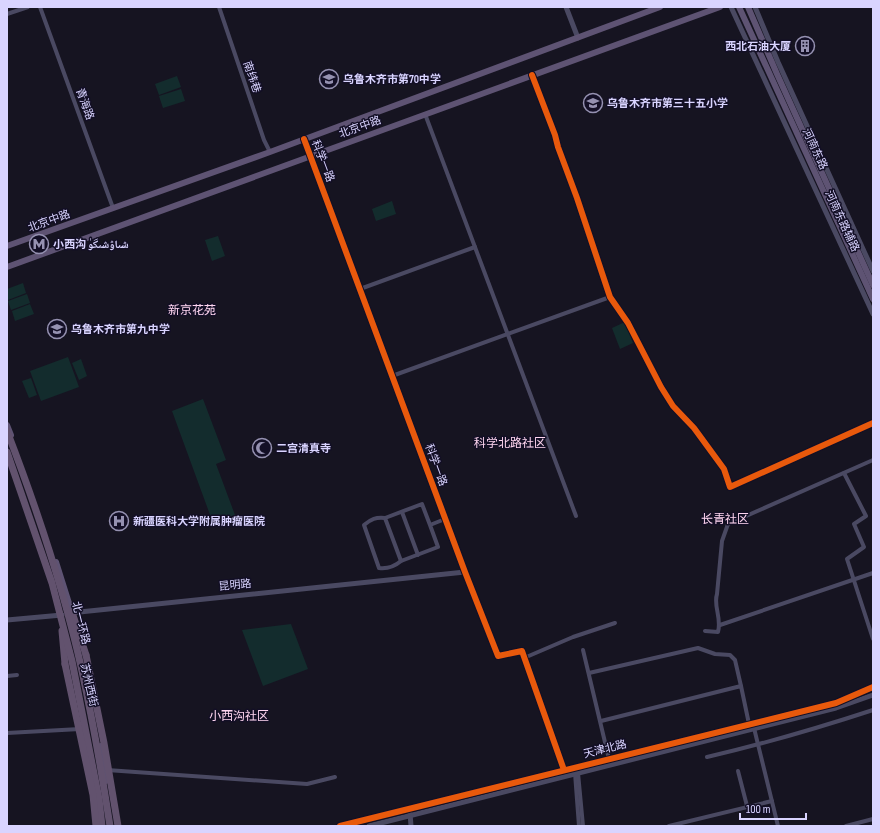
<svg xmlns="http://www.w3.org/2000/svg" width="880" height="833" viewBox="0 0 880 833" font-family="'Sofia Sans Condensed','Noto Naskh Arabic','Noto Sans SC',sans-serif">
  <style>
    .green { fill: #132c2d }
    .lines { fill: none; stroke-linecap: round; stroke-linejoin: round }
    .minor { stroke: #4a4962; stroke-width: 4 }
    .tertiary { stroke: #4a4962; stroke-width: 5 }
    .primary { stroke: #5e5373; stroke-width: 6 }
    .trunk { stroke: #62526e; stroke-width: 7 }
    .trunk-bridge { stroke: #62526e; stroke-width: 7 }
    .cycleway-casing { stroke: #130f26; stroke-width: 8 }
    .cycleway { stroke: #e8590c; stroke-width: 6 }
    .labels { text-anchor: middle; dominant-baseline: central; stroke-width: 3; stroke-linejoin: round; paint-order: stroke }
    .poi-label { font-size: 11px; font-weight: bold; fill: #d9d4ff; stroke: #130f26; text-anchor: start }
    .street-label { font-size: 11px; fill: #d9d4ff; stroke: #130f26 }
    .neighbourhood-label { font-size: 12px; fill: #ffd6f0; stroke: #130f26 }
  </style>
  <rect width="100%" height="100%" fill="#161421"/>
  <g class="green">
    <polygon points="177,76 181,87 159,95 155,84"/>
    <polygon points="181,89 185,101 163,108 159,96"/>
    <polygon points="392,201 396,214 376,221 372,209"/>
    <polygon points="218,236 225,256 212,261 205,240"/>
    <polygon points="23,283 26,293 8,300 7,289"/>
    <polygon points="27,294 30,303 11,310 8,301"/>
    <polygon points="30,304 34,314 15,321 12,311"/>
    <polygon points="625,322 633,343 620,349 612,328"/>
    <polygon points="68,357 79,387 41,401 30,371"/>
    <polygon points="81,359 87,376 79,380 72,363"/>
    <polygon points="31,378 37,395 29,398 22,381"/>
    <polygon points="203,399 226,460 216,464 235,515 213,523 172,411"/>
    <polygon points="291,624 308,669 263,686 242,630"/>
  </g>
  <g class="lines">
    <g class="minor">
      <polyline points="40,7 113,208"/>
      <polyline points="219,7 264,140 270,152"/>
      <polyline points="7,14 28,7"/>
      <polyline points="532,75 555,135 558,147 577,198 610,297 628,323 661,387 673,406 694,428 724,469 730,487 873,423"/>
      <polyline points="425,114 576,516"/>
      <polyline points="304,139 465,572 498,656 522,651 564,770"/>
      <polyline points="360,289 475,247"/>
      <polyline points="392,376 610,297"/>
      <polyline points="844,473 866,516 854,524 864,547 847,559 873,639"/>
      <polyline points="402,512 418,555"/>
      <path d="M385,518c-9,-1 -14,1 -21,7l15,43c9,1 15,-1 22,-7"/>
      <polyline points="430,525 422,504 385,518 401,561 438,547 430,525 445,519"/>
      <polyline points="720,625 873,573"/>
      <path d="M705,631l13,1c4,-14 -5,-26 -1,-38l5,-53 6,-17 145,-64"/>
      <polyline points="583,650 609,759"/>
      <polyline points="524,658 573,637 615,623"/>
      <polyline points="589,673 698,648 715,654 730,655 735,660 741,686"/>
      <polyline points="7,676 17,675"/>
      <polyline points="601,721 741,686 749,724"/>
      <polyline points="754,728 778,826"/>
      <polyline points="7,733 80,729"/>
      <path d="M707,757c56,-13 111,-29 166,-47"/>
      <polyline points="107,770 307,784 335,777"/>
      <polyline points="738,771 747,806"/>
      <polyline points="575,773 579,826"/>
      <polyline points="578,773 583,826"/>
      <polyline points="669,826 772,801"/>
      <polyline points="846,826 873,819"/>
    </g>
    <g class="tertiary">
      <polyline points="566,7 578,38"/>
      <polyline points="731,7 873,314"/>
      <polyline points="755,7 778,62 873,271"/>
      <polyline points="70,613 465,572"/>
      <polyline points="7,620 62,615"/>
      <polyline points="410,813 411,826"/>
      <polyline points="340,826 836,703 873,687"/>
      <polyline points="369,826 836,708 873,695"/>
    </g>
    <g class="primary">
      <polyline points="739,7 873,299"/>
      <polyline points="748,7 777,74 873,285"/>
      <polyline points="7,246 270,152 660,7"/>
      <polyline points="7,267 720,7"/>
      <polyline points="7,425 11,435"/>
      <polyline points="56,562 73,616"/>
      <polyline points="101,746 106,781"/>
    </g>
    <g class="trunk">
      <polyline points="72,612 86,655"/>
      <polyline points="62,631 65,664"/>
    </g>
    <g class="trunk-bridge">
      <path d="M7,431c30,78 57,158 75,240 11,51 20,103 28,155"/>
      <polyline points="7,452 52,583 72,661 99,799 102,826"/>
      <polyline points="86,655 104,743 118,826"/>
      <polyline points="65,664 93,795 96,826"/>
    </g>
    <defs>
      <g id="cycleway">
        <polyline points="532,75 555,135 558,147 577,198 610,297 628,323 661,387 673,406 694,428 724,469 730,487 873,423"/>
        <polyline points="304,139 465,572 498,656 522,651 564,770"/>
        <polyline points="340,826 836,703 873,687"/>
      </g>
    </defs>
    <use href="#cycleway" class="cycleway-casing"/>
    <use href="#cycleway" class="cycleway"/>
  </g>
  <defs>
    <symbol id="building-ring" viewBox="-11 -11 22 22"><circle r="9.5" fill="#130f26" stroke="#9591b1" stroke-width="1.5"/><path d="M-4-6H4V6H1V3H-1V6H-4ZM-2.5-4.3h1.7v1.8h-1.7ZM.8-4.3h1.7v1.8H.8ZM-2.5-1h1.7V.8h-1.7ZM.8-1h1.7V.8H.8Z" fill="#9591b1"/></symbol>
    <symbol id="school-ring" viewBox="-11 -11 22 22"><circle r="9.5" fill="#130f26" stroke="#9591b1" stroke-width="1.5"/><path d="M0-5L7-2L0 1L-7-2ZM-4 1L0 2.5L4 1V4Q0 6-4 4Z" fill="#9591b1"/></symbol>
    <symbol id="metro-ring" viewBox="-11 -11 22 22"><circle r="9.5" fill="#130f26" stroke="#9591b1" stroke-width="1.5"/><path d="M-5.5 5V-5H-3L0 0L3-5H5.5V5H3V-.5L0 4L-3-.5V5Z" fill="#9591b1"/></symbol>
    <symbol id="mosque-ring" viewBox="-11 -11 22 22"><circle r="9.5" fill="#130f26" stroke="#9591b1" stroke-width="1.5"/><path d="M3.5-4.9A6 6 0 1 0 3.5 4.9A5 5 0 1 1 3.5-4.9Z" fill="#9591b1"/></symbol>
    <symbol id="hospital-ring" viewBox="-11 -11 22 22"><circle r="9.5" fill="#130f26" stroke="#9591b1" stroke-width="1.5"/><path d="M-5-5h3v3.5h4V-5h3V5h-3V1.5h-4V5h-3Z" fill="#9591b1"/></symbol>
  </defs>
  <g fill-rule="evenodd">
    <use href="#building-ring" x="794" y="35" width="22" height="22"/>
    <use href="#school-ring" x="318" y="68" width="22" height="22"/>
    <use href="#school-ring" x="582" y="92" width="22" height="22"/>
    <use href="#metro-ring" x="28" y="233" width="22" height="22"/>
    <use href="#school-ring" x="46" y="318" width="22" height="22"/>
    <use href="#mosque-ring" x="251" y="437" width="22" height="22"/>
    <use href="#hospital-ring" x="108" y="510" width="22" height="22"/>
  </g>
  <g class="labels">
    <g class="poi-label">
      <text x="791" y="46" text-anchor="end">西北石油大厦</text>
      <text x="343" y="79">乌鲁木齐市第70中学</text>
      <text x="607" y="103">乌鲁木齐市第三十五小学</text>
      <text x="53" y="244">小西沟 شىاۋشىگۈ</text>
      <text x="71" y="329">乌鲁木齐市第九中学</text>
      <text x="276" y="448">二宫清真寺</text>
      <text x="133" y="521">新疆医科大学附属肿瘤医院</text>
    </g>
    <g class="street-label">
      <text transform="translate(252 77) rotate(71)">南纬巷</text>
      <text transform="translate(85 104) rotate(70)">青海路</text>
      <text transform="translate(360 127) rotate(-20)">北京中路</text>
      <text transform="translate(815 149) rotate(65)">河南东路</text>
      <text transform="translate(323 161) rotate(69)">科学一路</text>
      <text transform="translate(49 221) rotate(-20)">北京中路</text>
      <text transform="translate(842 221) rotate(65)">河南东路辅路</text>
      <text transform="translate(436 465) rotate(70)">科学一路</text>
      <text transform="translate(235 585) rotate(-6)">昆明路</text>
      <text transform="translate(81 623) rotate(76)">北一环路</text>
      <text transform="translate(89 685) rotate(77)">苏州西街</text>
      <text transform="translate(605 749) rotate(-14)">天津北路</text>
    </g>
    <g class="neighbourhood-label">
      <text x="192" y="310">新京花苑</text>
      <text x="510" y="443">科学北路社区</text>
      <text x="725" y="519">长青社区</text>
      <text x="239" y="716">小西沟社区</text>
    </g>
  </g>
  <rect width="880" height="833" fill="none" stroke="#d9d4ff" stroke-width="16"/>
  <path d="M740 813v6h66v-6" fill="none" stroke="#d9d4ff" stroke-width="2"/>
  <text x="746" y="813" font-size="12" fill="#d9d4ff" stroke="#130f26" stroke-width="3" paint-order="stroke">100 m</text>
</svg>
